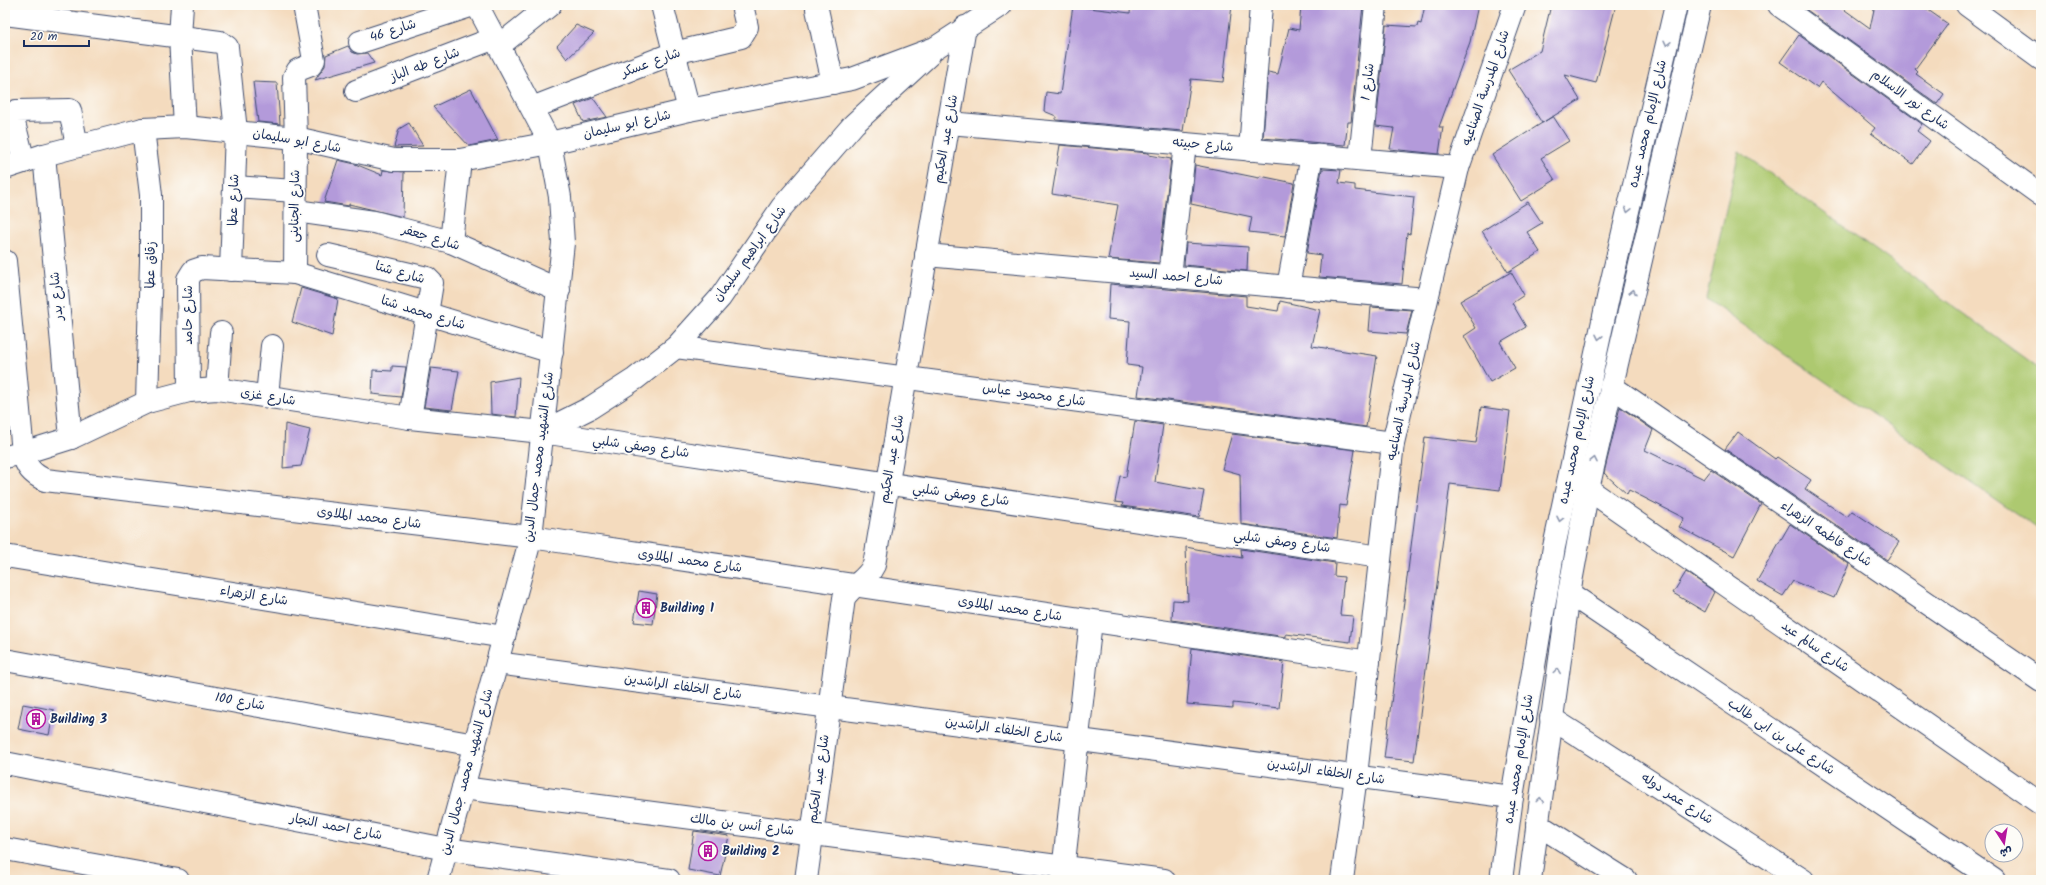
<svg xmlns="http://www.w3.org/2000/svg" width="2046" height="885" viewBox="0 0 2046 885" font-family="Kalam,'Playpen Sans Arabic',sans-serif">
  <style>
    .green { fill: #adc96f; stroke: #647c66 }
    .building { fill: #b39ada }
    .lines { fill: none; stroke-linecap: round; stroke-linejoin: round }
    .minor-casing { stroke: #3c496c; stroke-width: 24 }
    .major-casing { stroke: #3c496c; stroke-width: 24 }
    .minor { stroke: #fff; stroke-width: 22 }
    .major { stroke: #fff; stroke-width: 22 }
    .oneway { stroke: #8d97ae }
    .labels { text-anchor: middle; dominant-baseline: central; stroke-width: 3.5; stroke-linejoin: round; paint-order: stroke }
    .street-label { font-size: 13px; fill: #1b2f5e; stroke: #fdfcf7 }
    .poi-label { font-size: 13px; font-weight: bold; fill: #1b2f5e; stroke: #fdfcf7; text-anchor: start }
  </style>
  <rect width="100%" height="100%" fill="#fdfcf7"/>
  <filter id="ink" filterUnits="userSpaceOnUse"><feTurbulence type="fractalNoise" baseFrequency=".025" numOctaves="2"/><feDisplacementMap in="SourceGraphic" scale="8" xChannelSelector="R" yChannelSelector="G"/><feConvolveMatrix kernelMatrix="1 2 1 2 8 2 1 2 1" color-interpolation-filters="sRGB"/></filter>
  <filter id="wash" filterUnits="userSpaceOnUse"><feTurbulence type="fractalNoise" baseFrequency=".012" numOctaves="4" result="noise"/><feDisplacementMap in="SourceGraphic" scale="16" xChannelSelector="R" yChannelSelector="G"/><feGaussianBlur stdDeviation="0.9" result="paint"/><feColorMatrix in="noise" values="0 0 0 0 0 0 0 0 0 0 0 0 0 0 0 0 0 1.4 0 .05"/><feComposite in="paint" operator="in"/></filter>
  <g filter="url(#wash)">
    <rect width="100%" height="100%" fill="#f4dbbe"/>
    <polygon class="green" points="1739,151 2041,370 2041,531 1706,299"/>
    <g id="blocks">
      <g class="building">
        <polygon points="1131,5 1232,5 1223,82 1191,79 1183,131 1056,120 1056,116 1044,111 1046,92 1060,94 1073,6 1130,13"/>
        <polygon points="1301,5 1363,5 1351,122 1348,122 1345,145 1263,138 1268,72 1278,74 1289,28 1299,30"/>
        <polygon points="1425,5 1478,5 1470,42 1439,127 1443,127 1439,154 1390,149 1394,128 1376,126 1386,25 1417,27 1418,23 1421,24"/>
        <polygon points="1551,5 1616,5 1596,83 1565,75 1580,100 1542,123 1508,70 1540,51"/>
        <polygon points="1800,5 1838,5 1870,28 1875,5 1921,5 1948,24 1915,69 1918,72 1916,74 1944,94 1937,104"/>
        <polygon points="576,25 594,33 567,59 557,46"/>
        <polygon points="1799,35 1922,124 1917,131 1930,141 1913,164 1871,133 1875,128 1821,82 1817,88 1780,62"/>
        <polygon points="348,46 352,52 357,54 367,53 374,63 315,80 325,66 326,55"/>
        <polygon points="253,82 277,83 280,124 258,122"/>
        <polygon points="471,89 498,140 469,146 433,107"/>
        <polygon points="593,98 607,117 583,122 575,105"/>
        <polygon points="1553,116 1569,141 1541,158 1555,180 1521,201 1492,155"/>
        <polygon points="409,123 423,146 394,147 399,129"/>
        <polygon points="1060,145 1149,153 1149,155 1171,159 1159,263 1108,259 1118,205 1052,194"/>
        <polygon points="338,160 355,164 382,175 383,170 404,172 403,217 349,204 349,206 324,202"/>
        <polygon points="1195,165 1259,178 1260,176 1294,183 1285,236 1249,232 1252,217 1191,204"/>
        <polygon points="1322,169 1341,170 1339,183 1355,185 1355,190 1414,197 1410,234 1407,233 1402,284 1319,277 1321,255 1307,253"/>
        <polygon points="1528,202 1542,223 1527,232 1540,252 1508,272 1482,231"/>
        <polygon points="1186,243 1248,247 1247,271 1184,265"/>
        <polygon points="1511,272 1524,295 1512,303 1526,327 1500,342 1515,368 1490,382 1464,336 1476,328 1460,301"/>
        <polygon points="1110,284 1246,296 1246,306 1278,311 1280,301 1320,310 1312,346 1377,356 1366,427 1138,396 1142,367 1127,365 1130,321 1108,319"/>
        <polygon points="301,288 338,299 332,336 292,322"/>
        <polygon points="1371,307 1412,310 1406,334 1369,331"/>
        <polygon points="392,366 406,367 401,397 372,394 373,370 392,371"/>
        <polygon points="431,368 459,371 452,410 424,407"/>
        <polygon points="519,377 516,417 491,414 490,382"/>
        <polygon points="1481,407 1510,411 1500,490 1450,484 1414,761 1384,758 1425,437 1476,443"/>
        <polygon points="1620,407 1653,430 1645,450 1704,479 1711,470 1761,504 1734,556 1679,527 1684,518 1629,490 1627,494 1604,473"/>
        <polygon points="1135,421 1163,425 1155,482 1204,491 1199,517 1122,506 1123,503 1115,502 1120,476 1126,477"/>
        <polygon points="285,424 310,430 301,466 283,468"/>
        <polygon points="1738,432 1775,459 1777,457 1811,480 1805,489 1847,517 1852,511 1899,542 1887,560 1725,449"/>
        <polygon points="1232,434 1355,450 1346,506 1340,505 1337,538 1241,524 1240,474 1222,469"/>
        <polygon points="1790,524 1849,564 1834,598 1793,581 1783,596 1757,581"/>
        <polygon points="1186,547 1242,558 1241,549 1335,563 1334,576 1344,577 1340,615 1353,616 1350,642 1286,634 1286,637 1172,620 1173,600 1188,601"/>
        <polygon points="1686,572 1715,592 1705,612 1673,593"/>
        <polygon points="639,591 657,594 653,624 634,622"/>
        <polygon points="1192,648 1284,662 1279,708 1233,703 1233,708 1187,704"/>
        <polygon points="23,704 54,710 49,735 18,729"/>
        <polygon points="694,831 729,836 720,876 688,870"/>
      </g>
    </g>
  </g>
  <g filter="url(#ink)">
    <use href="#blocks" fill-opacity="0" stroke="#3c496c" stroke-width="1"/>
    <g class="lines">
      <defs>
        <g id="minor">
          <polyline points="182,5 180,37 185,127"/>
          <polyline points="662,5 689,110"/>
          <polyline points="1779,5 2041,195"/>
          <polyline points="1967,5 2041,59"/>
          <polyline points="817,9 833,83"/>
          <polyline points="5,14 220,42 227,47 236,131 231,270"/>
          <polyline points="360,42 473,5"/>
          <polyline points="499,46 550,5"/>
          <polyline points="356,91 495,38"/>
          <polyline points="532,108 674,53 741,37 747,27 742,5"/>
          <polyline points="949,123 1458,168"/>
          <polyline points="143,129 151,195 151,261 147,402"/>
          <polyline points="1250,150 1261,5"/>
          <polyline points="44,155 71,438"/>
          <polyline points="1360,159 1376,5"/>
          <polyline points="24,162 12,115 16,111 70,110 77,146"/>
          <polyline points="5,168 44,155 143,129 185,127 296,138 394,160 460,160 550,143 689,110 852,79 935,48 1001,5"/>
          <polyline points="234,187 296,191"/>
          <polyline points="296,211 374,222 451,242 559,290"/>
          <polyline points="451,242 460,160"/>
          <polyline points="328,255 427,278 432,283 410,418"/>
          <polyline points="926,255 1426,299"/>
          <path d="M5,261l18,192c3,14 9,21 22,27l486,57 838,125"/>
          <polyline points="295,273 296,138 294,77 298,70 311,65 314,60 304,5"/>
          <polyline points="1170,276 1185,144"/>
          <polyline points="1288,287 1312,155"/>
          <polyline points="676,347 1393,443"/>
          <polyline points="1611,386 2041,681"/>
          <polyline points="217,389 221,333"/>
          <polyline points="189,391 188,279 193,271 202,268 295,273 552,352"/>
          <polyline points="267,396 272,346"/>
          <polyline points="542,432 590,408 635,379 676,347 720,298 782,207 854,124 929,55"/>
          <polyline points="5,457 23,453 71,438 147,402 189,391 217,389 410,418 542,432 1380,557"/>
          <polyline points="1588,489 2041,804"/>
          <polyline points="5,556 504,637"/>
          <polyline points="1569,593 1994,880"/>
          <polyline points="5,660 475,745"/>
          <polyline points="497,663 1512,797"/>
          <polyline points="1551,718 1803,880"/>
          <polyline points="5,763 446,849 669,880"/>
          <polyline points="463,788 1164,880"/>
          <polyline points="1537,824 1626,880"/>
          <polyline points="5,849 178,880"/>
          <polyline points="438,880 531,537 563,243 560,197 550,143 477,5"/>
          <path d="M806,880l38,-282c9,-14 23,-18 30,-33l91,-538"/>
          <polyline points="1062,880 1091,621"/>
          <polyline points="1342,880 1356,776 1393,443 1458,168 1515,5"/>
        </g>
        <g id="major">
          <polyline points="1501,880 1512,797 1554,547 1611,284 1676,5"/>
          <polyline points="1530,880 1569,593 1588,489 1700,5"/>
        </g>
      </defs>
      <use href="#minor" class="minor-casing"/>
      <use href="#major" class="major-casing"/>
      <use href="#minor" class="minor"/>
      <use href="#major" class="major"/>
    </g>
    <defs><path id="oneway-chevron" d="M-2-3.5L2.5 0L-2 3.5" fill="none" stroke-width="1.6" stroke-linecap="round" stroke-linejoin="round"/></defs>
    <g class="oneway">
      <use href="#oneway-chevron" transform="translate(1667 43) rotate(103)"/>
      <use href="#oneway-chevron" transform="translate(1628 210) rotate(103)"/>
      <use href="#oneway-chevron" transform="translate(1633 292) rotate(-77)"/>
      <use href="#oneway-chevron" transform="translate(1599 337) rotate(102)"/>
      <use href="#oneway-chevron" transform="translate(1594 460) rotate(-78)"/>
      <use href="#oneway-chevron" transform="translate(1560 519) rotate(102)"/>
      <use href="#oneway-chevron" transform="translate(1557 671) rotate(-82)"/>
      <use href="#oneway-chevron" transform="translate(1540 800) rotate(-83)"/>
    </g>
  </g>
  <defs>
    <symbol id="building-ring" viewBox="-11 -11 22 22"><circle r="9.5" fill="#fdfcf7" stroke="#b5179e" stroke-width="1.5"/><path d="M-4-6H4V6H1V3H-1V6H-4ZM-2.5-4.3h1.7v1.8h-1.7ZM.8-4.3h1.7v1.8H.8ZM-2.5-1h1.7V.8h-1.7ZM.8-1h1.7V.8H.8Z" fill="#b5179e"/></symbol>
  </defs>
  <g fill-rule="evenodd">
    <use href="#building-ring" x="635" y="597" width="22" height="22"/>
    <use href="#building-ring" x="25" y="708" width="22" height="22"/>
    <use href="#building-ring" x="697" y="840" width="22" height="22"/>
  </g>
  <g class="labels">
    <g class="street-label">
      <text transform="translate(393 31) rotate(-18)">شارع 46</text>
      <text transform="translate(651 63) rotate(-20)">شارع عسكر</text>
      <text transform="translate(425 65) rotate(-21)">شارع طه الباز</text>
      <text transform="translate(1368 82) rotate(-84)">شارع 1</text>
      <text transform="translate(1486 88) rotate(-71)">شارع المدرسة الصناعيه</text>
      <text transform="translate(1910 100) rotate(36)">شارع نور الاسلام</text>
      <text transform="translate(1648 124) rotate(-77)">شارع الإمام محمد عبده</text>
      <text transform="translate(627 125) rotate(-13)">شارع ابو سليمان</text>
      <text transform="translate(946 139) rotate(-80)">شارع عبد الحكيم</text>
      <text transform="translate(297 141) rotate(10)">شارع ابو سليمان</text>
      <text transform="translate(1203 145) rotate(5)">شارع حبيته</text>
      <text transform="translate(234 200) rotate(-88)">شارع عطا</text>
      <text transform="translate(295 206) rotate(-89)">شارع الجناينى</text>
      <text transform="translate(431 238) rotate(17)">شارع جعفر</text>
      <text transform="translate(750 254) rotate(-54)">شارع ابراهيم سليمان</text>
      <text transform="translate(151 265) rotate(-89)">زقاق عطا</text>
      <text transform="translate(400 273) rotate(16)">شارع شتا</text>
      <text transform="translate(1176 277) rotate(5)">شارع احمد السيد</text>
      <text transform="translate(57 296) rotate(-95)">شارع بدر</text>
      <text transform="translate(423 313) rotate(17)">شارع محمد شتا</text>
      <text transform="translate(188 315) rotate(-90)">شارع حامد</text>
      <text transform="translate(1034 395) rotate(8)">شارع محمود عباس</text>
      <text transform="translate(268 397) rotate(9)">شارع غزى</text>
      <text transform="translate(1404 401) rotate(-78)">شارع المدرسة الصناعيه</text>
      <text transform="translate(1577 440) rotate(-78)">شارع الإمام محمد عبده</text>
      <text transform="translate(641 447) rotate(8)">شارع وصفى شلبي</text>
      <text transform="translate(539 457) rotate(-83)">شارع الشهيد محمد جمال الدين</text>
      <text transform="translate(892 459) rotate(-80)">شارع عبد الحكيم</text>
      <text transform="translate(961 495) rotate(8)">شارع وصفى شلبي</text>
      <text transform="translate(369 518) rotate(7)">شارع محمد الملاوى</text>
      <text transform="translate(1826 534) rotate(34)">شارع فاطمه الزهراء</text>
      <text transform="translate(1282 542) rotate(8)">شارع وصفى شلبي</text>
      <text transform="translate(690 561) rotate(8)">شارع محمد الملاوى</text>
      <text transform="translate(254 596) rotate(9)">شارع الزهراء</text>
      <text transform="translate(1010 609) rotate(9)">شارع محمد الملاوى</text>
      <text transform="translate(1815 647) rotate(35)">شارع سالم عيد</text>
      <text transform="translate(683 687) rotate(8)">شارع الخلفاء الراشدين</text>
      <text transform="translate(240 702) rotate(10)">شارع 100</text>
      <text transform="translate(1004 730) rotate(8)">شارع الخلفاء الراشدين</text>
      <text transform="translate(1781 737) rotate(34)">شارع على بن ابى طالب</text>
      <text transform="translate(1519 759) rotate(-81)">شارع الإمام محمد عبده</text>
      <text transform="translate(467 772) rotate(-75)">شارع الشهيد محمد جمال الدين</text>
      <text transform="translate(1326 772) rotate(8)">شارع الخلفاء الراشدين</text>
      <text transform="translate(819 779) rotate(-82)">شارع عبد الحكيم</text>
      <text transform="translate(1677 799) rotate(33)">شارع عمر دوله</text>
      <text transform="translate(742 825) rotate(7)">شارع أنس بن مالك</text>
      <text transform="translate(336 827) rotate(11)">شارع احمد النجار</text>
    </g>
    <g class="poi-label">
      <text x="660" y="608">Building 1</text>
      <text x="50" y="719">Building 3</text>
      <text x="722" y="851">Building 2</text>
    </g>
  </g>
  <rect width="2046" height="885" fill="none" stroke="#fdfcf7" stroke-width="20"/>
  <g transform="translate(2004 843) rotate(168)"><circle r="19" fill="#fdfcf7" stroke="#a3aaba"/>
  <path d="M0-3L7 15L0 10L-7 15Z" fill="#b5179e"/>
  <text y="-6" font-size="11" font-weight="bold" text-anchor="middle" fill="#1b2f5e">ش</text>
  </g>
  <path d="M24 40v6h65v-6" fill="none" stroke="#1b2f5e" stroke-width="2"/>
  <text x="30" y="40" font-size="12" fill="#1b2f5e" stroke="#fdfcf7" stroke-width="3" paint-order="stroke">20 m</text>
</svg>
